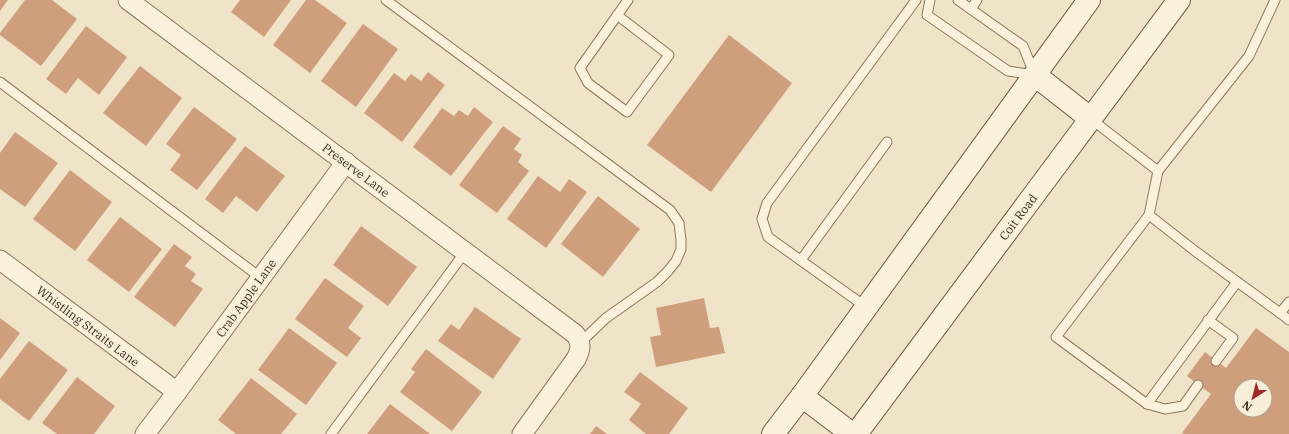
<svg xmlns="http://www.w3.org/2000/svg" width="1289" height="434" viewBox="0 0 1289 434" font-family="'IBM Plex Serif',serif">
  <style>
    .building { fill: #cf9f7d; fill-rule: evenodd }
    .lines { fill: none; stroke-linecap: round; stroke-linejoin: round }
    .lane-casing { stroke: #8d765c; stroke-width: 11 }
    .street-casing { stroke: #8d765c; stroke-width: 21 }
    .secondary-casing { stroke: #6f573f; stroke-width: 24 }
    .lane { stroke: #faf1dc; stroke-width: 9 }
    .street { stroke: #faf1dc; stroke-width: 19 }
    .secondary { stroke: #faf1dc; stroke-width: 22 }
    .labels { text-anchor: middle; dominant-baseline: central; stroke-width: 3.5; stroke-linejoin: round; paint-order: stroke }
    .street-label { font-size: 12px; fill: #3d2e20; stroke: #f7eed8 }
  </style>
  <rect width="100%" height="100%" fill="#f0e4c8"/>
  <g class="building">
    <polygon points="0,0 8,0 0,11"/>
    <polygon points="25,0 52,0 77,19 41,66 0,35 0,33"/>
    <polygon points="240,0 291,0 264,37 231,12"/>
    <polygon points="306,0 315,0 347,23 310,73 273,45"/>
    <polygon points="363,24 398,49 356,107 321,81"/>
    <polygon points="86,26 127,57 99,95 78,78 66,94 46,79"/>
    <polygon points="729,35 792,83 711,192 647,145"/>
    <polygon points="140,66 182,98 146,146 103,113"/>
    <polygon points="428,72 445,85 402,142 364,113 394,73 405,81 411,74 421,81"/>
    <polygon points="194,107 237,139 197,190 170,170 181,155 166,144"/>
    <polygon points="474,107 493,122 451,176 413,147 442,108 454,116 459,110 468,116"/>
    <polygon points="503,126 521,139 514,149 522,155 518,162 529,171 497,213 459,185"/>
    <polygon points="15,132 58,163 25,207 0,189 0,153"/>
    <polygon points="245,146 285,176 257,212 236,196 223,213 205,199"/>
    <polygon points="70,170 112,202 75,251 33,219"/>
    <polygon points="538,176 560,192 569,179 587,192 546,248 507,219"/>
    <polygon points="598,196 640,229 603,277 561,244"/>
    <polygon points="120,217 162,249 129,292 87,260"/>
    <polygon points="361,226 417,267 388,306 333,265"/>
    <polygon points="174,244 192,257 185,266 196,274 191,281 203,289 175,327 134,297"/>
    <polygon points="325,278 364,306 348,328 361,338 347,357 295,319"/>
    <polygon points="704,298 710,328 719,327 725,353 656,367 650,337 661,335 656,308"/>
    <polygon points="475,307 521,339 493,379 438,341 451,324 459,330"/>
    <polygon points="0,318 20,333 0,360"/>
    <polygon points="289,328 337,363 306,405 258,370"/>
    <path d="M1256,328l33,24v82h-105l-2,-1 29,-39 -24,-18 18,-24 21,16zM1241,386h24v24h-24z"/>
    <polygon points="29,341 68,370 29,421 0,399 0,379"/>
    <polygon points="426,349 482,392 452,431 400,392 415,372 411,369"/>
    <polygon points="640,372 688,408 669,434 646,434 629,420 641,404 624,392"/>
    <polygon points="77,377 115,406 94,434 57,434 42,423"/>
    <polygon points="251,378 297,414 281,434 236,434 218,420"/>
    <polygon points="390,404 430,434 367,434"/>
    <polygon points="596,426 607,434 590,434"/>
  </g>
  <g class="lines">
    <defs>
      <g id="lane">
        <polyline points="386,0 670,210 679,223 681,240 681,249 676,261 668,271 657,282 606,318 581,342"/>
        <polyline points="930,0 927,15 1008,71 1035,75"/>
        <polyline points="958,0 1023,46 1034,73"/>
        <polyline points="971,9 977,0"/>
        <polyline points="617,15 669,55 627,112 588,83 580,68 628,0"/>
        <polyline points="0,82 261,278"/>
        <polyline points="1091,119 1158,171 1149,215 1195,251 1280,313 1289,302"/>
        <polyline points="1158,171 1249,56 1275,0"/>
        <polyline points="1149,215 1056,337 1147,404 1237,282"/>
        <polyline points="801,260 887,142"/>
        <polyline points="866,307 768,237 762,219 767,203 916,0"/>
        <polyline points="1280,313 1289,320"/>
        <polyline points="1208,320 1233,338 1216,361"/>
        <polyline points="1147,404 1165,409 1183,406 1198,385"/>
        <polyline points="331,434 465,252"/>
      </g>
      <g id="street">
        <path d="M128,0l447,334c7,9 6,15 1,25l-54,75"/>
        <polyline points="0,260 177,392"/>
        <polyline points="145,434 177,392 346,162"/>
      </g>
      <g id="secondary">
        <polyline points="1035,75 1091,119"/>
        <polyline points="802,396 852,434"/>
        <polyline points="773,434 802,396 1089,0"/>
        <polyline points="856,434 1179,0"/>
      </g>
    </defs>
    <use href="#lane" class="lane-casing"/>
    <use href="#street" class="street-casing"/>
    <use href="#secondary" class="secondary-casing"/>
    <use href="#lane" class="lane"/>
    <use href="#street" class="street"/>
    <use href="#secondary" class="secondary"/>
  </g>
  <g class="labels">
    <g class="street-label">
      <text transform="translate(356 170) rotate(37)">Preserve Lane</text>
      <text transform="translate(1018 217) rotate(-53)">Coit Road</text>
      <text transform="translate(246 298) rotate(-54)">Crab Apple Lane</text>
      <text transform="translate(88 326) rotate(37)">Whistling Straits Lane</text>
    </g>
  </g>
  <g transform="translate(1253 398) rotate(216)"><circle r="19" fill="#f7eed8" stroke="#ada18e"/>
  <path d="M0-3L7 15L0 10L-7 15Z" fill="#9e2a2b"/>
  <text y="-6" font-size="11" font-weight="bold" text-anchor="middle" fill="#3d2e20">N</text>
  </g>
</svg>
